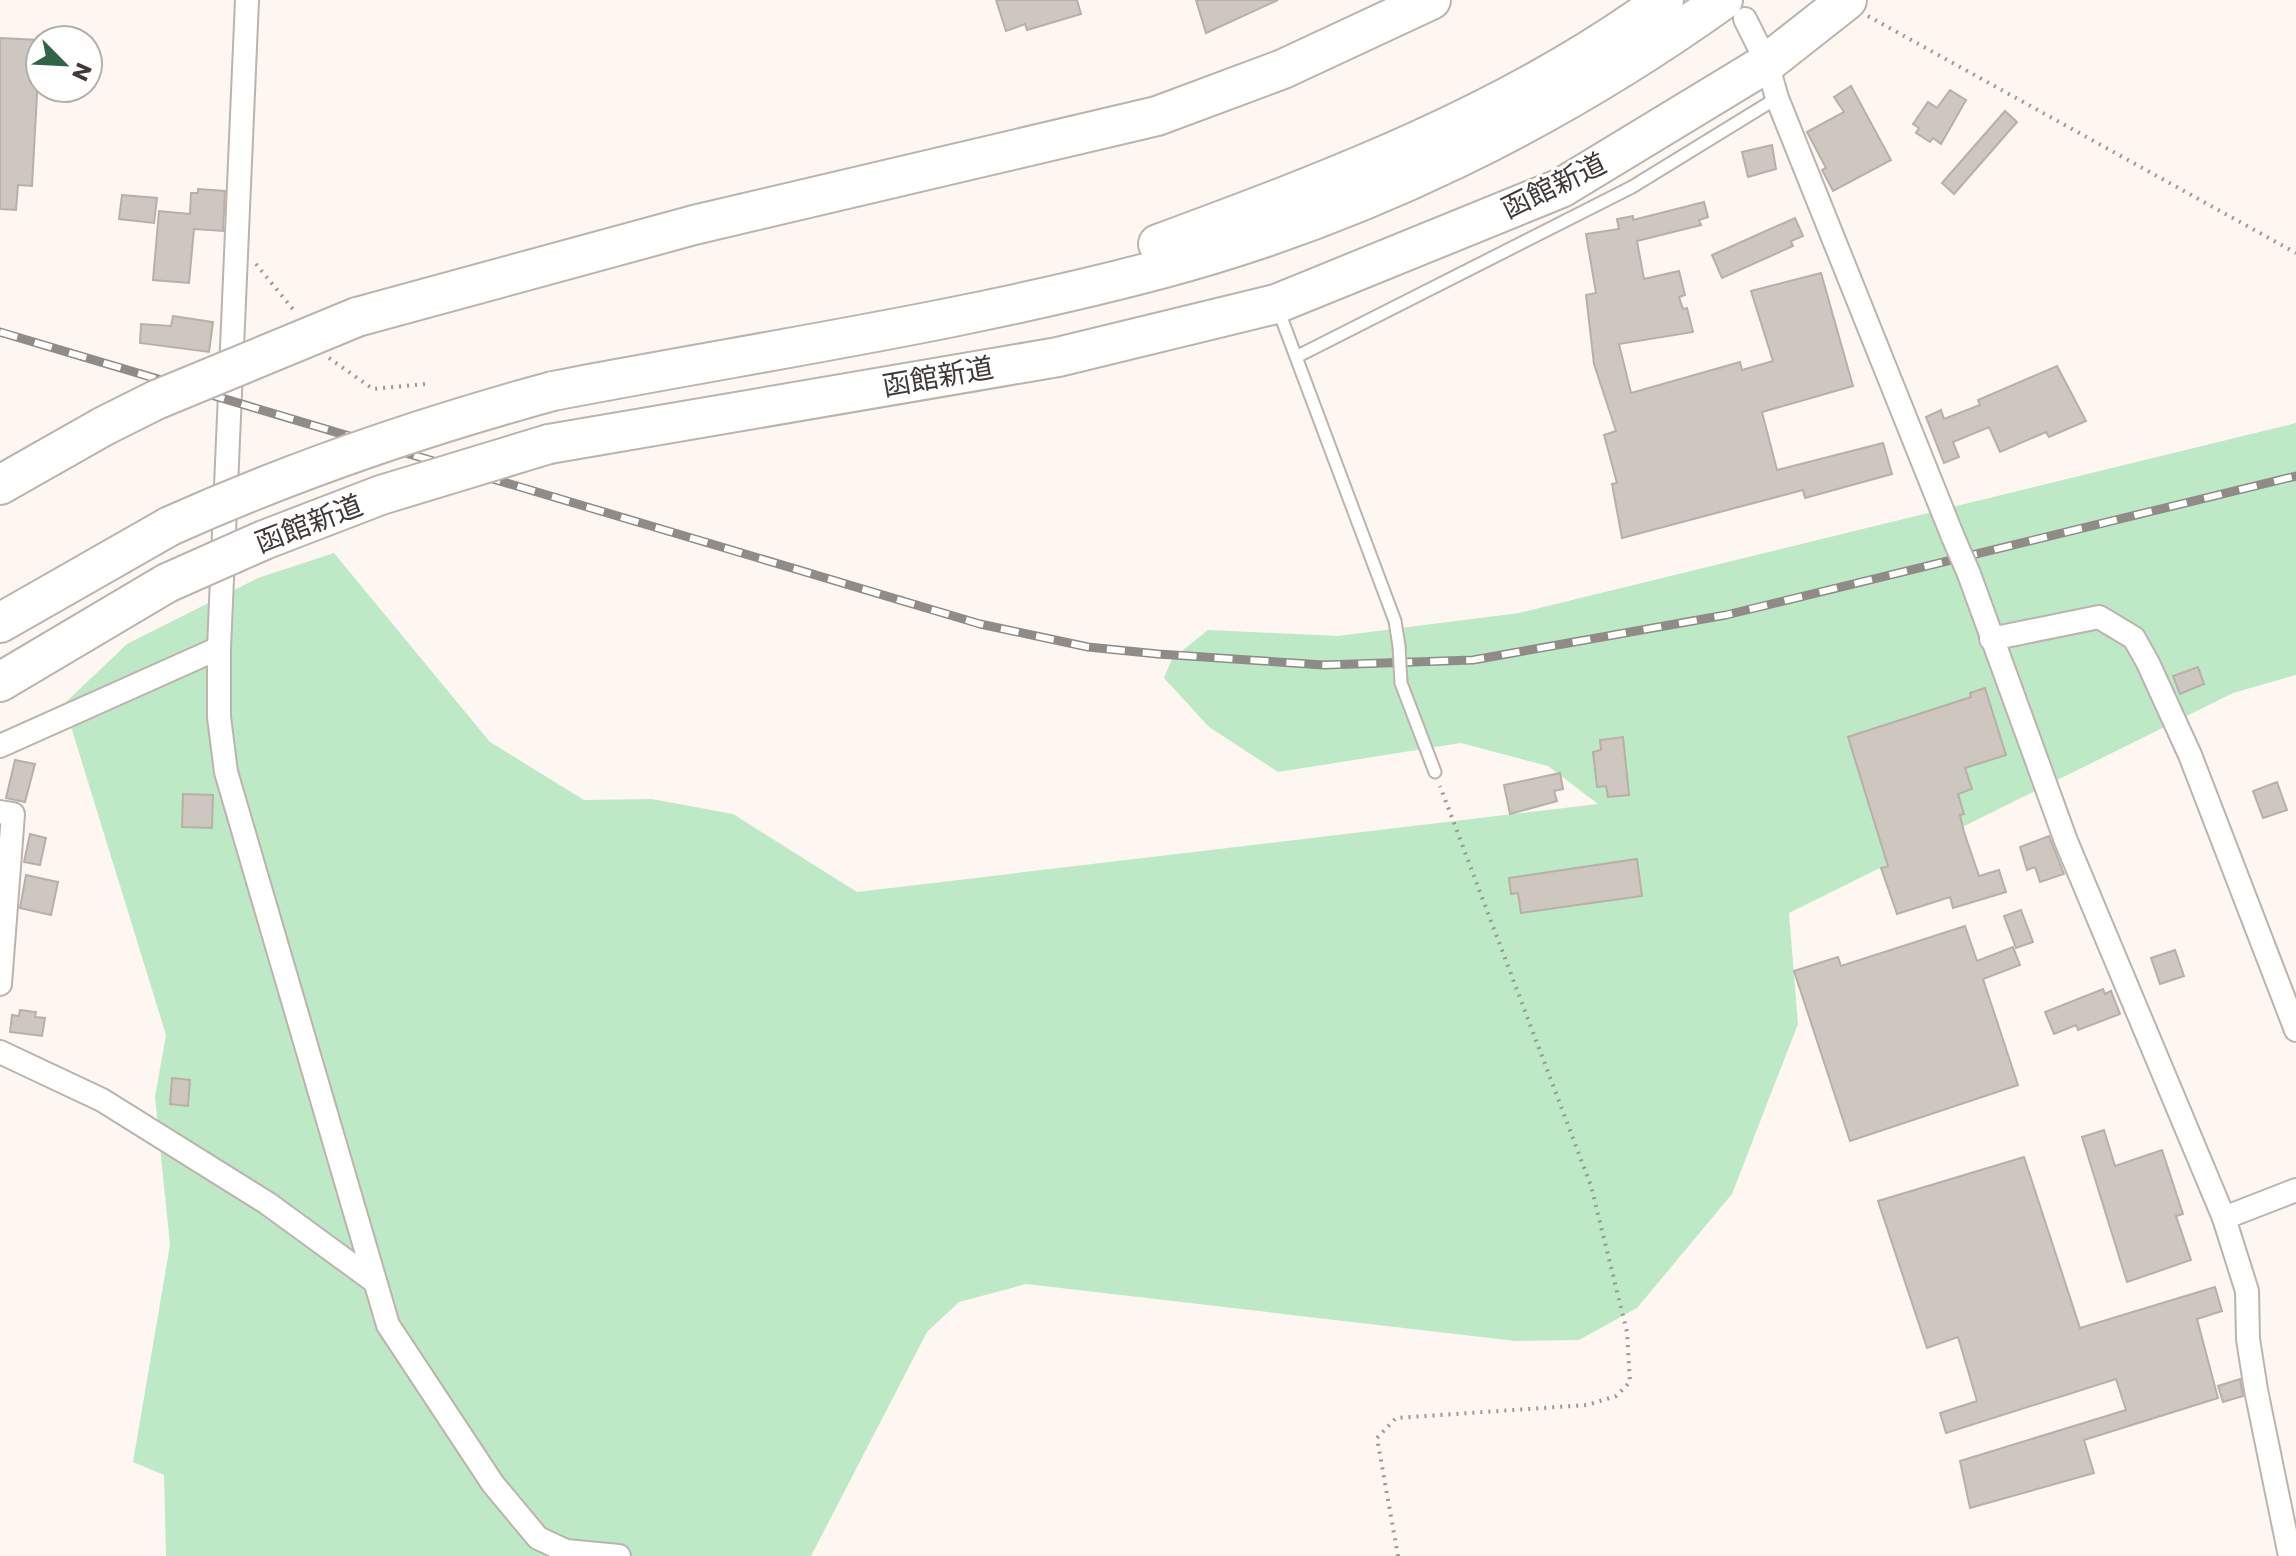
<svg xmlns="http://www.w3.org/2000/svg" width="2296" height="1556" viewBox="0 0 2296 1556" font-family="Poppins,'Noto Sans JP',sans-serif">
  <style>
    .green { fill: #bee9c7 }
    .building { fill: #cec7bf; stroke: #b7afa8; stroke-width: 2 }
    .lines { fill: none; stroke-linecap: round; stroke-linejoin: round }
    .lane-casing { stroke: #bcb3ad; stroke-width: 15 }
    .street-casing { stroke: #bcb3ad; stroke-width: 26 }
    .highway-casing { stroke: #bcb3ad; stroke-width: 42 }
    .path { stroke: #9d9793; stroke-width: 4; stroke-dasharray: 2 6; stroke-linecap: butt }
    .lane { stroke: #fff; stroke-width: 11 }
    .street { stroke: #fff; stroke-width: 22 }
    .highway { stroke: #fff; stroke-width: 38 }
    .rail-casing { stroke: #908b86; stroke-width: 9 }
    .rail { stroke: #fff; stroke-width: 6; stroke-dasharray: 18; stroke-linecap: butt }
    .lane-bridge-casing { stroke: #bcb3ad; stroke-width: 15; stroke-linecap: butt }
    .street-bridge-casing { stroke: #bcb3ad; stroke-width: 26; stroke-linecap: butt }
    .highway-bridge-casing { stroke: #bcb3ad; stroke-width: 42; stroke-linecap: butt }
    .lane-bridge { stroke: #fff; stroke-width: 11 }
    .street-bridge { stroke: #fff; stroke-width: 22 }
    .highway-bridge { stroke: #fff; stroke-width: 38 }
    .labels { text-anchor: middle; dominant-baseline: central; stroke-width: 6; stroke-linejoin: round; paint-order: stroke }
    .street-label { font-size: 28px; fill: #3e3a37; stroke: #fff }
  </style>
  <rect width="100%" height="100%" fill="#fef6f0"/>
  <polygon class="green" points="2296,423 2296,675 2233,693 1789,913 1798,1024 1732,1194 1637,1308 1579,1340 1516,1341 1026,1284 959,1302 927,1332 811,1556 166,1556 164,1475 133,1462 170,1245 155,1097 166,1035 64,704 127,644 258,578 334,553 490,742 584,800 652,799 733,814 857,892 1598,804 1548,766 1461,743 1278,772 1209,727 1164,678 1172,659 1208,630 1338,636 1519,613"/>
  <g class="building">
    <polygon points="996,0 1077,0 1081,14 1027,30 1025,24 1006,31"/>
    <polygon points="1196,0 1278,0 1206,33"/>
    <polygon points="0,38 40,40 32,186 18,185 16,210 0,209"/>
    <polygon points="1851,86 1891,160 1833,191 1822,170 1826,168 1807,132 1844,112 1834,97"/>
    <polygon points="1950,90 1966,100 1941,144 1933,138 1930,142 1916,133 1919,128 1913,124 1928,102 1937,108"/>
    <polygon points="2005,111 2017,122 1954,194 1942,183"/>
    <polygon points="1772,145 1776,169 1748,177 1742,152"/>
    <polygon points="198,189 225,191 223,231 194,229 189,283 153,280 159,211 190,214 191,193 198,193"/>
    <polygon points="122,195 157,198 154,223 119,219"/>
    <polygon points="1704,202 1708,217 1699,220 1701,225 1637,241 1644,279 1679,271 1685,295 1679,297 1683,309 1687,308 1693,332 1619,344 1631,393 1740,362 1742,370 1773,361 1751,291 1821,273 1853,386 1762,412 1777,470 1883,443 1892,474 1805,498 1803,490 1622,538 1612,484 1617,483 1604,435 1616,431 1594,364 1586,295 1596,293 1586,234 1619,229 1617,219 1633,216 1633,220"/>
    <polygon points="1795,218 1803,236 1791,241 1793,246 1722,278 1712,255"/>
    <polygon points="173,316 213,322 209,352 140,343 141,324 171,326"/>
    <polygon points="2057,366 2086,421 2049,437 2046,432 2000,452 1989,427 1953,442 1959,457 1944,463 1926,417 1941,410 1944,419 1980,405 1978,400"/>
    <polygon points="2198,667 2204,684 2180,694 2173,676"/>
    <polygon points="1985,688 2006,755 1965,768 1972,789 1958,794 1964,814 1960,815 1964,832 1979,876 1999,870 2006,892 1953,908 1950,897 1897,914 1881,868 1888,866 1848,737 1971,697 1970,693"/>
    <polygon points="1623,737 1629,795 1608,797 1606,786 1597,787 1593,752 1601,750 1600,740"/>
    <polygon points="15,760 35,764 25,802 6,798"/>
    <polygon points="1560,773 1563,789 1554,791 1557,801 1510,814 1504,785"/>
    <polygon points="2277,782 2287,810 2263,818 2253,791"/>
    <polygon points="183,794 213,795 212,828 182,827"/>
    <polygon points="30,834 46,838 40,865 24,862"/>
    <polygon points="2049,836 2064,874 2040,882 2035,867 2027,870 2020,847"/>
    <polygon points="1637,859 1642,896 1521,913 1518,893 1511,894 1509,878"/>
    <polygon points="26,875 58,882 51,915 20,908"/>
    <polygon points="2021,910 2033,942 2016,948 2004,916"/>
    <polygon points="1965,926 1977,961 2013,947 2020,965 1983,979 2018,1085 1850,1141 1794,971 1838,957 1841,966"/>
    <polygon points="2175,950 2184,976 2160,984 2151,958"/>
    <polygon points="2103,989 2105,994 2111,991 2120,1014 2078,1030 2076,1025 2054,1034 2045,1012"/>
    <polygon points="20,1010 36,1012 35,1017 45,1018 42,1036 10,1032 12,1015 19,1016"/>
    <polygon points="172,1078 190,1080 188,1106 170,1104"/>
    <polygon points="2104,1130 2115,1166 2162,1150 2183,1214 2176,1216 2191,1260 2127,1282 2082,1137"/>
    <polygon points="2024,1157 2080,1328 2215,1287 2222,1311 2197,1319 2218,1398 2084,1440 2094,1473 1970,1508 1960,1461 2126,1410 2116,1379 1946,1433 1940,1413 1977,1401 1958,1337 1927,1348 1878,1201"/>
    <polygon points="2240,1379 2243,1396 2223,1402 2218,1386"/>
  </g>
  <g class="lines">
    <defs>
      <g id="lane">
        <polyline points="1278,309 1395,621 1399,646"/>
        <polyline points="1298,356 1632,187 1777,98"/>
        <polyline points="1401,683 1435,772"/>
      </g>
      <g id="street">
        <polyline points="247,0 219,648 219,717 226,772 388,1325 493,1484 538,1538 566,1551 619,1556"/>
        <polyline points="1745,19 1767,63 1777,98 1953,537"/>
        <polyline points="1969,574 2066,841 2224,1218 2247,1291 2248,1339 2256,1390 2290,1556"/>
        <polyline points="1991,639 2099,617 2134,638 2148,663 2190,755 2296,1030"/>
        <polyline points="0,746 219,648"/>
        <polyline points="0,812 13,814 0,984"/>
        <polyline points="0,1052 102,1100 267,1203 374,1281"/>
        <polyline points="2224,1218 2296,1190"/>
      </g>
      <g id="highway">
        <path d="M1158,244c176,-65 354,-132 506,-244"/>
        <polyline points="357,317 694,225 1157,116 1283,69 1431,0"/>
        <path d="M553,391c202,-39 410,-69 608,-122 202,-54 393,-148 562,-269"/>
        <polyline points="549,444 1058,357 1276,304 1561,188 1767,63 1847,0"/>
        <polyline points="0,485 104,426"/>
        <polyline points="0,623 170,526"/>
        <polyline points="0,682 167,583"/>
      </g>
    </defs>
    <use href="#lane" class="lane-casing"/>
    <use href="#street" class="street-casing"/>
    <use href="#highway" class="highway-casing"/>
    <g class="path">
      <polyline points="1868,16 2296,253"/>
      <polyline points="256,264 296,313"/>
      <polyline points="329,358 373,389 425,384"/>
      <polyline points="1398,1556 1377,1438 1396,1418 1587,1405 1616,1396 1630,1382 1627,1332 1591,1186 1440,786"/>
    </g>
    <use href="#lane" class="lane"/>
    <use href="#street" class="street"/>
    <use href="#highway" class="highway"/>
    <defs>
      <polyline id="rail" points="0,332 980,624 1088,647 1158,654 1324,665 1473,660 1726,615 2296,476"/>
    </defs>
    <use href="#rail" class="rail-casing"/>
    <use href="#rail" class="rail"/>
    <defs>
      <polyline id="lane-bridge" points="1399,646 1401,683"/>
      <polyline id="street-bridge" points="1953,537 1969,574"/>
      <g id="highway-bridge">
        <polyline points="104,426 156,400 357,317"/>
        <path d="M170,526c125,-56 251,-99 383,-135"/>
        <polyline points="167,583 264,540 381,495 549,444"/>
      </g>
    </defs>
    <use href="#lane-bridge" class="lane-bridge-casing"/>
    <use href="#street-bridge" class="street-bridge-casing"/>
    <use href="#highway-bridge" class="highway-bridge-casing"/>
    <use href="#lane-bridge" class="lane-bridge"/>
    <use href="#street-bridge" class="street-bridge"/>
    <use href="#highway-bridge" class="highway-bridge"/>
  </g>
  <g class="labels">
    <g class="street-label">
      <text transform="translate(1554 186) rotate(-26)">函館新道</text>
      <text transform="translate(938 377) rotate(-10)">函館新道</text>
      <text transform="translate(309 524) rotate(-21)">函館新道</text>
    </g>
  </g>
  <g transform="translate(64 64) rotate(114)"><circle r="38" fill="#ffffff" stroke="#b2b0af" stroke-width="2"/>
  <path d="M0-6L14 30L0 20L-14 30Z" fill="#2e644a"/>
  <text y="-12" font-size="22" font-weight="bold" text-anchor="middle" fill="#3e3a37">N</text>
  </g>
</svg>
